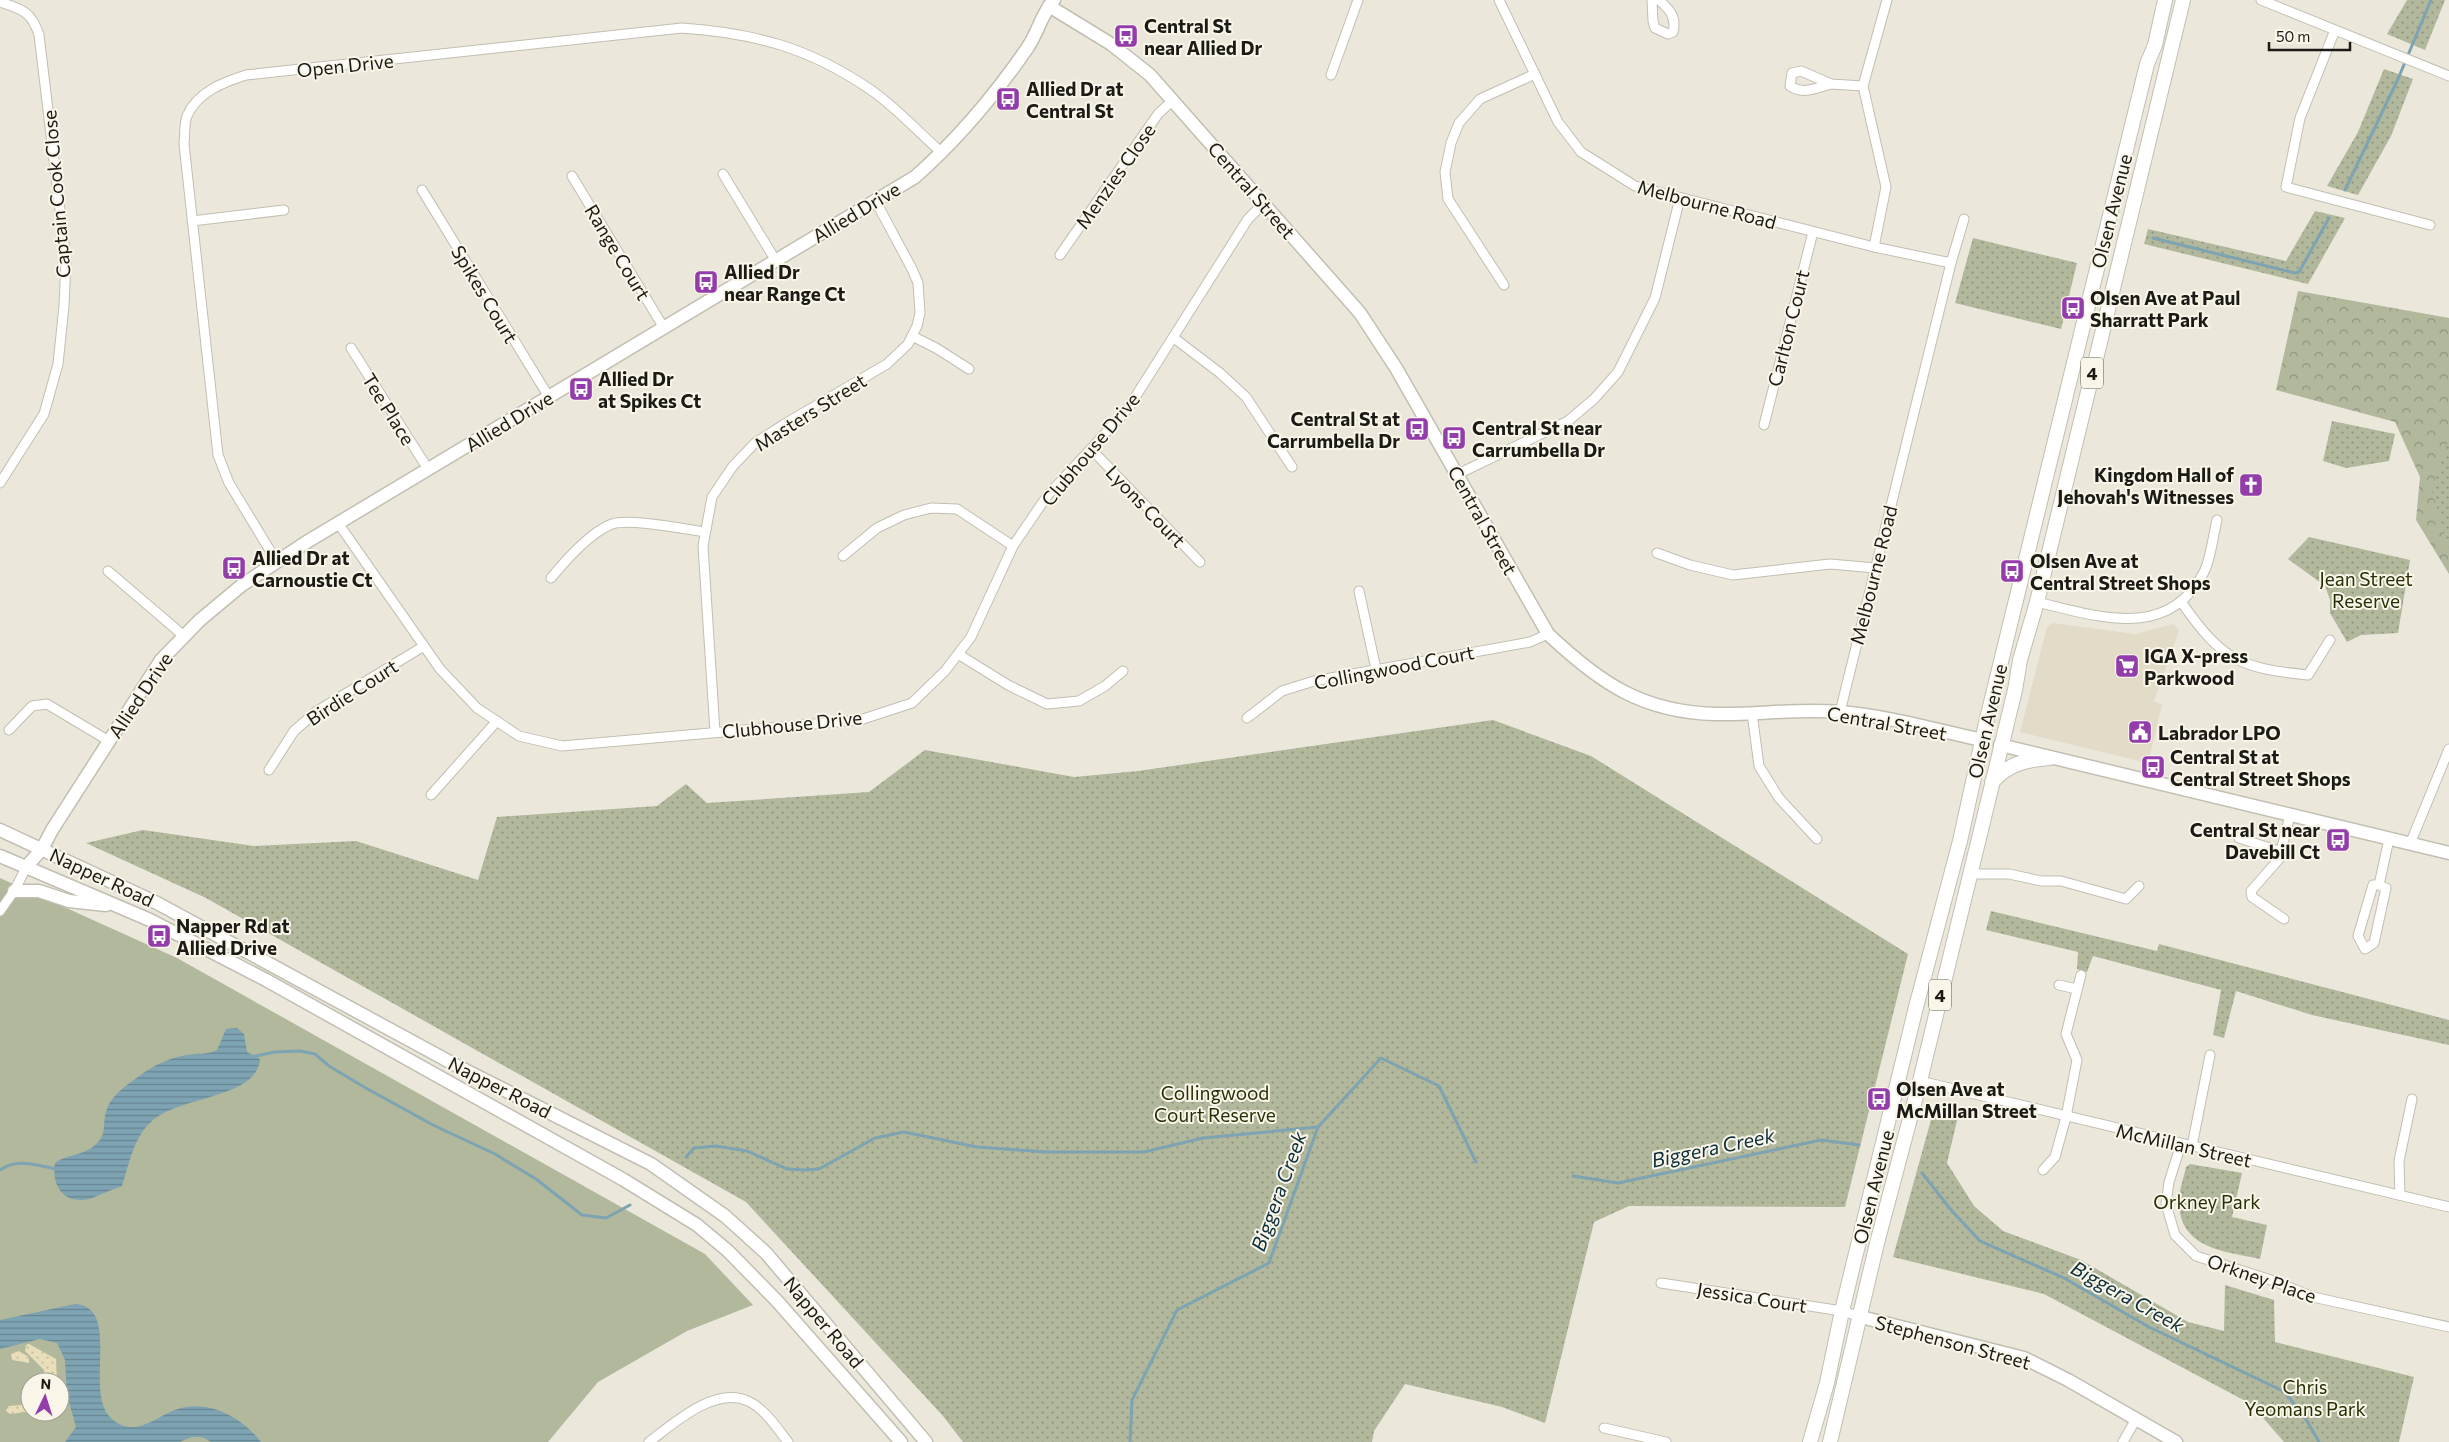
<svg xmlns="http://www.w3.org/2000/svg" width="2449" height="1442" viewBox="0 0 2449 1442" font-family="Commissioner,sans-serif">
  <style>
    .built { fill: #e1dbc7 }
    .grass { fill: #b1b89c; fill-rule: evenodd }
    .forest { fill: url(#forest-crowns) }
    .sand { fill: url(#sand-dots) }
    .park { fill: url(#park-dots) }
    .water { fill: url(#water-rules) }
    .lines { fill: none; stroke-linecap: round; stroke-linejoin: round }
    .stream { stroke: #7ea3b3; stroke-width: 3 }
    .street-casing { stroke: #c2beb2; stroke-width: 11 }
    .secondary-casing { stroke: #c2beb2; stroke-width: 15 }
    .primary-casing { stroke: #c2beb2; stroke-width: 16 }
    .street { stroke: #fff; stroke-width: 9 }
    .secondary { stroke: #fff; stroke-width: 12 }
    .primary { stroke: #fff; stroke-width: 14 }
    .labels { text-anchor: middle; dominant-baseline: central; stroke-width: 4; stroke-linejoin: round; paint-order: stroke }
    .shield { fill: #f9f5e8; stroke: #5e5c54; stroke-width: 1 }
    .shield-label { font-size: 18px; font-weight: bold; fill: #1b1a15 }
    .poi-label { font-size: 19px; font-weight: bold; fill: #1b1a15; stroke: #f9f5e8; text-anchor: start }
    .street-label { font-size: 19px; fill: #1b1a15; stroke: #f9f5e8 }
    .park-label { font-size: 19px; fill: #272f05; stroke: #f9f5e8 }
    .water-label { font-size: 20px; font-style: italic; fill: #0c2f3c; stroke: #f9f5e8 }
  </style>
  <defs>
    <pattern id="forest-crowns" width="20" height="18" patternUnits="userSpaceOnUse" patternTransform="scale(1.25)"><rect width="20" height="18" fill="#b1b89c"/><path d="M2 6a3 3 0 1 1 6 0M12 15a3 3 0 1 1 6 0" fill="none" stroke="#8f957e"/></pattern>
    <pattern id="sand-dots" width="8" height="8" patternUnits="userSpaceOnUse" patternTransform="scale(1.25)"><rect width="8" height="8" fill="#e8deb9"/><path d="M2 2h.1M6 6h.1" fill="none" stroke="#c6be9e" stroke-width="1.8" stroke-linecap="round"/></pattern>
    <pattern id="park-dots" width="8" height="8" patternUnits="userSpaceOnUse" patternTransform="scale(1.25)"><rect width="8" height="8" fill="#b1b89c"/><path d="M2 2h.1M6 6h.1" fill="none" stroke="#8f957e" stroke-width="1.8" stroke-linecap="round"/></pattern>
    <pattern id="water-rules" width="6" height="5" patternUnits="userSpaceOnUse" patternTransform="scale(1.25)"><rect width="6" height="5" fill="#7ea3b3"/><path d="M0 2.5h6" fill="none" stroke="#668490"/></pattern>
  </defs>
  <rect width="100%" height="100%" fill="#ebe8db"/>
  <polygon class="built" points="2053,623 2135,634 2174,624 2179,631 2154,701 2162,705 2148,763 2020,732 2047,627"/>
  <path class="grass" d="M0,878l177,80 528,296 48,51 -66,26 -89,51 -50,60h-548zM30,1382h30v30h-30z"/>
  <polygon class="forest" points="2298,291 2449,318 2449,574 2416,520 2420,477 2395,422 2276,390"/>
  <g class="sand">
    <polygon points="29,1344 56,1359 57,1382 44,1382 44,1370 25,1351 26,1345"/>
    <polygon points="19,1351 29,1357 29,1363 12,1360 11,1354"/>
    <polygon points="30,1400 30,1409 27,1412 10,1414 6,1411 8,1406 21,1405"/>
  </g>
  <g class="park">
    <polygon points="2407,0 2445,0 2425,50 2387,34"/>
    <polygon points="2384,69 2413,79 2391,136 2358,195 2327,186 2358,132"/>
    <polygon points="2315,211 2345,218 2308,284 2144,244 2148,229 2286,261"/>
    <polygon points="1973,238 2077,263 2061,329 1955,303"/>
    <polygon points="2332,421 2395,434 2389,461 2346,468 2323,461"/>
    <polygon points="2449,438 2449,548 2432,490"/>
    <polygon points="2309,537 2410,560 2398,633 2361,635 2347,642 2330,613 2330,600 2325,586 2288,559"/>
    <polygon points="1493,720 1591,756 1908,954 1845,1207 1629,1206 1594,1222 1545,1423 1502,1407 1405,1384 1374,1431 1372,1442 963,1442 943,1416 746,1202 206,898 86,843 143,830 254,846 356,841 478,880 497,817 657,806 686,784 707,803 869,792 925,750 1074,777 1138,771"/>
    <polygon points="1991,911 2157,951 2159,944 2449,1020 2449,1045 2312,1015 2236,991 2224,1038 2213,1035 2221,990 2093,956 2087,972 2077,969 2078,952 1986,930"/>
    <polygon points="1940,1104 1960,1108 1947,1163 1974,1206 2003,1231 2081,1260 2188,1322 2224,1331 2225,1285 2274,1300 2275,1342 2414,1377 2399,1442 2284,1442 2251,1404 2044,1294 1893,1257 1934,1109"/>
    <path d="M2190,1164l52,9 -10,44 35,8 -7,34c-36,-8 -81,-10 -81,-58 0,-11 5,-24 7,-34z"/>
  </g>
  <g class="water">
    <path d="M237,1028l7,6 3,18 13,7c-3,40 -82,37 -108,62 -19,17 -22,41 -30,65l-5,2c-10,3 -23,11 -34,12 -23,1 -31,-17 -28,-37 14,-10 32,-7 44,-22 8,-9 3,-21 8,-32 5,-15 23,-26 35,-35 12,-9 30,-17 45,-19 11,-2 20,0 30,-5l9,-21z"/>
    <path d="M75,1304c48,3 7,90 37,115 24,21 46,-5 69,-11 30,-8 63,11 80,34h-50c-10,-8 -20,-6 -31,0h-115l11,-15 -9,-32 -2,-35 -8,-17 -17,-4 -40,10v-29z"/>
  </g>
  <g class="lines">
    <g class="stream">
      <polyline points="2345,190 2398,79 2431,0"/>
      <polyline points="2153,238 2295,273 2299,272 2329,218"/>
      <polyline points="251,1057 275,1052 300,1051 315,1054 329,1066 364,1087 433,1125 495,1154 536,1179 582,1215 606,1218 630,1205"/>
      <polyline points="686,1157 694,1148 716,1146 747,1151 787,1169 804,1170 819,1169 875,1138 904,1132 977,1147 1046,1152 1144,1152 1203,1138 1318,1127"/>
      <path d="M0,1170c17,-13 37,-4 57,-1"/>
      <polyline points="1922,1173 1952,1211 1980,1241 2064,1278 2149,1327 2285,1392 2307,1421 2319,1442"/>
      <polyline points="1573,1176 1618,1183 1821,1140 1859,1145"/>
      <polyline points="1130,1442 1132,1400 1177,1310 1269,1263 1318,1127 1381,1058 1439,1086 1476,1162"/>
    </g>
    <defs>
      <g id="street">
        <polyline points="1499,0 1558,122 1581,152 1635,186 1874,247 1951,263"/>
        <path d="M1652,0l1,21 2,7 13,6 5,-2c4,-15 -4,-23 -14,-32"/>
        <polyline points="2261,0 2449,76"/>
        <path d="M0,2c22,7 32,10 39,33l27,225 -2,46 -6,58 -14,50 -44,69"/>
        <polyline points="2335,30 2300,118 2286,187 2430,225"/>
        <polyline points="1331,75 1358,0"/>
        <path d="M1831,84c-14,4 -28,11 -41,2l2,-13 9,-2 30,13 32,2"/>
        <polyline points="723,174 776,261"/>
        <polyline points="572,176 664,328"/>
        <polyline points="422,190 549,397"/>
        <polyline points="192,221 284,210"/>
        <polyline points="1874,247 1886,187 1863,86 1887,0"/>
        <polyline points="1060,255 1158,114 1173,100"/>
        <polyline points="1504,285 1448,199 1445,172 1451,143 1459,123 1480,99 1535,74"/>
        <polyline points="914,337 936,348 969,369"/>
        <polyline points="1174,338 1220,373 1246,397 1292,467"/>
        <polyline points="351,348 428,469"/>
        <polyline points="1764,425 1813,232"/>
        <polyline points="1092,450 1200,562"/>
        <polyline points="1458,474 1568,421 1594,399 1618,372 1655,298 1680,198"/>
        <polyline points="338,523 440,669 477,708 519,736 562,746 860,720 912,703 945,671 971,637 1013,546 1047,496 1127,410 1248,219 1264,203"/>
        <polyline points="1657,553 1690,565 1733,575 1830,564 1875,568"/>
        <polyline points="843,556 877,528 904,515 931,508 957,509 1013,546"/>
        <path d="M277,562l-48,-79 -11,-28 -34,-311c1,-9 0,-20 3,-28 10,-24 37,-34 59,-41l436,-47c73,5 128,20 189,62 26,18 48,43 71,63"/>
        <polyline points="108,571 184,636"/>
        <path d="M551,578c14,-17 40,-46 61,-54 18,-6 72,5 93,8"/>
        <polyline points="1359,591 1376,669"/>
        <path d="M2037,602c60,14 131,40 167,-30 7,-14 9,-36 13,-52"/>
        <path d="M2182,603c40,57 57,65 126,72l22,-35"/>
        <polyline points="958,654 1008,685 1047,704 1079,701 1105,686 1123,671"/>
        <polyline points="1840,712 1951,263 1964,219"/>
        <polyline points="1752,713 1759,766 1779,798 1817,839"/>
        <polyline points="1247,718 1282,691 1314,681 1530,642 1548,634"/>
        <polyline points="9,730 32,706 47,704 109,741"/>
        <polyline points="715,732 703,546 712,497 733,466 755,443 783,425 887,364 908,344 917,326 920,313 918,283 912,269 875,200"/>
        <polyline points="269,770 294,731 317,711 424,646"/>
        <polyline points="431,795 497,721"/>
        <polyline points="2239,838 2282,852"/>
        <polyline points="2410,844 2449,749"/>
        <polyline points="1970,874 2009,874 2041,881 2061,881 2126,899 2139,886"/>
        <polyline points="2379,885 2373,885 2358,936 2365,949 2374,943 2386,888 2379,885 2389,839"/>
        <polyline points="0,911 14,891 27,866"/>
        <polyline points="2284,919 2252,897 2251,891 2279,859 2290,815"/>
        <polyline points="2059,985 2077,989"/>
        <polyline points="1920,1081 2449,1207"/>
        <polyline points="2181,1144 2169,1182 2166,1204 2175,1235 2196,1256 2274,1281 2313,1297 2449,1327"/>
        <polyline points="2192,1146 2210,1055"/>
        <polyline points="2043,1170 2055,1157 2066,1117 2077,1060 2066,1034 2081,975"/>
        <polyline points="2400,1195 2399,1161 2412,1099"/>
        <polyline points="1661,1283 1842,1311 1861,1317"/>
        <polyline points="1604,1428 1666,1442"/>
        <path d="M649,1442c24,-18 65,-56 99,-41 16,7 29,27 40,41"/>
        <polyline points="2123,1442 2136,1419"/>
      </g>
      <g id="secondary">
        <path d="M1049,6l62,38 39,31 210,238 36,55 152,266c52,49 94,78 167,80 42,1 84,-6 125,-2 48,4 96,18 142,28"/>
        <polyline points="2000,745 2449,853"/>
        <polyline points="0,830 157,903 461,1068 651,1164 725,1216 766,1253 926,1442"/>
        <polyline points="0,856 150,920 266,980 624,1180 697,1225 728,1251 777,1301 901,1442"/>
        <path d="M27,866l15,-17 10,-19 109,-170 39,-40 42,-35 63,-42 610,-366c44,-39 80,-82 113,-130 10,-15 14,-34 26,-47"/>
        <polyline points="14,891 39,891 69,901 106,905"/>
        <polyline points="1861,1317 2024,1358 2068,1380 2176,1442"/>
      </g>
      <g id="primary">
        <path d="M1992,782c17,-19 34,-22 58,-24"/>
        <polyline points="1810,1442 1827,1383 1842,1311 1916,1007 1960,841 1986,723 2147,64 2155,45 2165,0"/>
        <polyline points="1830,1442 1877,1243 1920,1081 2015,690 2020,660 2037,602 2183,0"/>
      </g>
    </defs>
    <use href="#street" class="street-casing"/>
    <use href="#secondary" class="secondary-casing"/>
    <use href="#primary" class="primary-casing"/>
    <use href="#street" class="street"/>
    <use href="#secondary" class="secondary"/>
    <use href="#primary" class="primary"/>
  </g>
  <defs>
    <symbol id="bus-square" viewBox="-11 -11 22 22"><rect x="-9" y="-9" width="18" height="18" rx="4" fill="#933daa" stroke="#f9f5e8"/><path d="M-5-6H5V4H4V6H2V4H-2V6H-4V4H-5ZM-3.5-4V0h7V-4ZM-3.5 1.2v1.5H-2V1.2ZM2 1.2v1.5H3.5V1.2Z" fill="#fff"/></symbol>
    <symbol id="church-square" viewBox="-11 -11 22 22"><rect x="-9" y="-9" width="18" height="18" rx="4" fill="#933daa" stroke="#f9f5e8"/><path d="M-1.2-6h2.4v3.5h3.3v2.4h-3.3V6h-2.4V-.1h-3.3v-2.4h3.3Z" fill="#fff"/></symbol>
    <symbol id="supermarket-square" viewBox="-11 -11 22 22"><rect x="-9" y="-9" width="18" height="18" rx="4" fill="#933daa" stroke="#f9f5e8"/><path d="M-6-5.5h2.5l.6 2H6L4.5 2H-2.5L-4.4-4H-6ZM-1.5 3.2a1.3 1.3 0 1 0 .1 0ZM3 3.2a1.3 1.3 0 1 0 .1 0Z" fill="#fff"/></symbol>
    <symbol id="civic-square" viewBox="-11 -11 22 22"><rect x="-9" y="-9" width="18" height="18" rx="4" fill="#933daa" stroke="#f9f5e8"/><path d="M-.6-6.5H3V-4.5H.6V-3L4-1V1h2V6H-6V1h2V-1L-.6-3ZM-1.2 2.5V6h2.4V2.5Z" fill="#fff"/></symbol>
  </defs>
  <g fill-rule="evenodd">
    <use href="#bus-square" x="1112" y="22" width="28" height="28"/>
    <use href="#bus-square" x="994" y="85" width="28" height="28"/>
    <use href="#bus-square" x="692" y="268" width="28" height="28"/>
    <use href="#bus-square" x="2059" y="294" width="28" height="28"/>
    <use href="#bus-square" x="567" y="375" width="28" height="28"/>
    <use href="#bus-square" x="1403" y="415" width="28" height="28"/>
    <use href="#bus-square" x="1440" y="424" width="28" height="28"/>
    <use href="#church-square" x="2237" y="471" width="28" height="28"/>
    <use href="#bus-square" x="220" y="554" width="28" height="28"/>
    <use href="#bus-square" x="1998" y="557" width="28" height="28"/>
    <use href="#supermarket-square" x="2113" y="652" width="28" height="28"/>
    <use href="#civic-square" x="2126" y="718" width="28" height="28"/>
    <use href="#bus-square" x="2139" y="753" width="28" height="28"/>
    <use href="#bus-square" x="2324" y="826" width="28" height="28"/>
    <use href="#bus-square" x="145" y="922" width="28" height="28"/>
    <use href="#bus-square" x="1865" y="1085" width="28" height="28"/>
  </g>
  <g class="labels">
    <g class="shield">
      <rect x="2081" y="357.5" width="22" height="31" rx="4"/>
      <rect x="1929" y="979.5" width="22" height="31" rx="4"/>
    </g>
    <g class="shield-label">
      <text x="2092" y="373">4</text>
      <text x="1940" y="995">4</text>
    </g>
    <g class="poi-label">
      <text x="1144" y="25">Central St<tspan x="1144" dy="22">near Allied Dr</tspan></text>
      <text x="1026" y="88">Allied Dr at<tspan x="1026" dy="22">Central St</tspan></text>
      <text x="724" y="271">Allied Dr<tspan x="724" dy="22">near Range Ct</tspan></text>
      <text x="2090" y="297">Olsen Ave at Paul<tspan x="2090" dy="22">Sharratt Park</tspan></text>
      <text x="598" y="378">Allied Dr<tspan x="598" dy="22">at Spikes Ct</tspan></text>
      <text x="1400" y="418" text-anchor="end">Central St at<tspan x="1400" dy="22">Carrumbella Dr</tspan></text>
      <text x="1472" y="427">Central St near<tspan x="1472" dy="22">Carrumbella Dr</tspan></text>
      <text x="2234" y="474" text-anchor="end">Kingdom Hall of<tspan x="2234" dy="22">Jehovah's Witnesses</tspan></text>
      <text x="252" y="557">Allied Dr at<tspan x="252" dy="22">Carnoustie Ct</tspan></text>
      <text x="2030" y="560">Olsen Ave at<tspan x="2030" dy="22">Central Street Shops</tspan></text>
      <text x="2144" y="655">IGA X-press<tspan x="2144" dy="22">Parkwood</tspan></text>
      <text x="2158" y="732">Labrador LPO</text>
      <text x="2170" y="756">Central St at<tspan x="2170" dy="22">Central Street Shops</tspan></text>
      <text x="2320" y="829" text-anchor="end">Central St near<tspan x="2320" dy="22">Davebill Ct</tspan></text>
      <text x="176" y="925">Napper Rd at<tspan x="176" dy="22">Allied Drive</tspan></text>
      <text x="1896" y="1088">Olsen Ave at<tspan x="1896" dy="22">McMillan Street</tspan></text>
    </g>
    <g class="street-label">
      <text transform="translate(345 65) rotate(-6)">Open Drive</text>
      <text transform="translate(1115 176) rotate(-55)">Menzies Close</text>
      <text transform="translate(1252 190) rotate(49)">Central Street</text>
      <text transform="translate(56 194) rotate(-95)">Captain Cook Close</text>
      <text transform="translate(1707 204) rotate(15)">Melbourne Road</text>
      <text transform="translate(2111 211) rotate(-76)">Olsen Avenue</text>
      <text transform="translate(856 212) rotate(-31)">Allied Drive</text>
      <text transform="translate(618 252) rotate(59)">Range Court</text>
      <text transform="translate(485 294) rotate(59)">Spikes Court</text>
      <text transform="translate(1788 328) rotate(-76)">Carlton Court</text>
      <text transform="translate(389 409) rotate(58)">Tee Place</text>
      <text transform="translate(810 412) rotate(-32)">Masters Street</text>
      <text transform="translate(509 421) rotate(-31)">Allied Drive</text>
      <text transform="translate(1090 449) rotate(-50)">Clubhouse Drive</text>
      <text transform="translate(1146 506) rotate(46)">Lyons Court</text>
      <text transform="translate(1483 520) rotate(61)">Central Street</text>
      <text transform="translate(1873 575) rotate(-76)">Melbourne Road</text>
      <text transform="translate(1394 667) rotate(-11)">Collingwood Court</text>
      <text transform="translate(352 692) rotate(-33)">Birdie Court</text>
      <text transform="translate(140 695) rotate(-56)">Allied Drive</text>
      <text transform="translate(1987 721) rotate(-77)">Olsen Avenue</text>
      <text transform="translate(1887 723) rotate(10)">Central Street</text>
      <text transform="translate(792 724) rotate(-6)">Clubhouse Drive</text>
      <text transform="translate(102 877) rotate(25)">Napper Road</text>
      <text transform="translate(500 1087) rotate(27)">Napper Road</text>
      <text transform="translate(2184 1145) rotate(13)">McMillan Street</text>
      <text transform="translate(1873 1187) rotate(-76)">Olsen Avenue</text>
      <text transform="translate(2262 1278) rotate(19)">Orkney Place</text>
      <text transform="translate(1752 1297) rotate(9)">Jessica Court</text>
      <text transform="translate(824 1322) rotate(50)">Napper Road</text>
      <text transform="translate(1953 1342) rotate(15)">Stephenson Street</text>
    </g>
    <g class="park-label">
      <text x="2366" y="578">Jean Street<tspan x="2366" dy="22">Reserve</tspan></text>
      <text x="1215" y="1092">Collingwood<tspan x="1215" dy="22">Court Reserve</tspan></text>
      <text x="2207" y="1201">Orkney Park</text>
      <text x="2305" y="1386">Chris<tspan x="2305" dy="22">Yeomans Park</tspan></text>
    </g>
    <g class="water-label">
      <text transform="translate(1713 1147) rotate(-12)">Biggera Creek</text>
      <text transform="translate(1278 1191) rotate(-70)">Biggera Creek</text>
      <text transform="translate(2128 1296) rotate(29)">Biggera Creek</text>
    </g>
  </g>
  <g transform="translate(45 1397) rotate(4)"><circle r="24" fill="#f9f5e8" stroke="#a09d94"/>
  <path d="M0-4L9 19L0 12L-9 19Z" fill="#933daa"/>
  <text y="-8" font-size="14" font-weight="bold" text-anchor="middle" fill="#1b1a15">N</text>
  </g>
  <path d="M2269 42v8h81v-8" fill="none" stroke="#1b1a15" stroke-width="2.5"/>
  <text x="2276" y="42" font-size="15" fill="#1b1a15" stroke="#f9f5e8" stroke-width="4" paint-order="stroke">50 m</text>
</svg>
